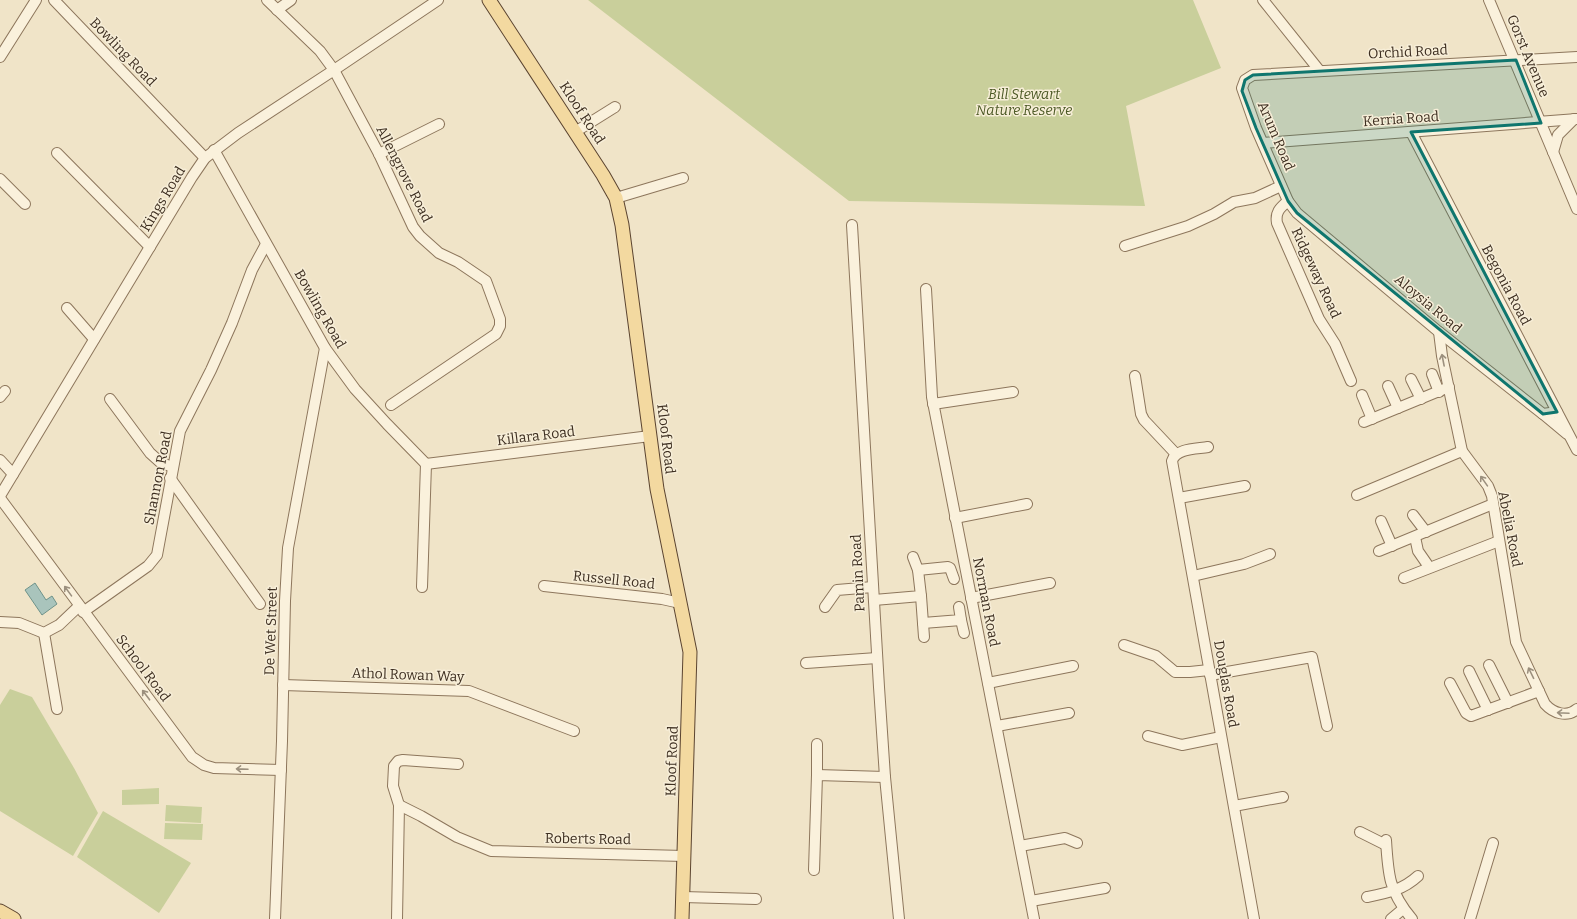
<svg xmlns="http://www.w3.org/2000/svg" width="1577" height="919" viewBox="0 0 1577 919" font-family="Bitter,serif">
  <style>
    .green { fill: #c9cf9b }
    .water { fill: #a9c4bc; stroke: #6f938a }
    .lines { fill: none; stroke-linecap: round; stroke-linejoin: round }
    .minor-casing { stroke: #8d765c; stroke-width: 12 }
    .major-casing { stroke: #5b4430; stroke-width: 15 }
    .minor { stroke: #faf1dc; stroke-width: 10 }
    .major { stroke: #f3d9a0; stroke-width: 13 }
    .oneway { stroke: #9c907e }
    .marked { fill: #0f766e; fill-opacity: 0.2; stroke: #0f766e; stroke-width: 3; stroke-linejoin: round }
    .labels { text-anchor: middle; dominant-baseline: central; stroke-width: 3; stroke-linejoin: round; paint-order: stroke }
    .street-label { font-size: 14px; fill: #3d2e20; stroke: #f7eed8 }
    .park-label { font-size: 14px; font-style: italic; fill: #4d5a26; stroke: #f7eed8 }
  </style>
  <rect width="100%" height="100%" fill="#f0e4c8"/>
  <g class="green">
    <polygon points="588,0 1193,0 1221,68 1126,106 1145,206 849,201"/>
    <polygon points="10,689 32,697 74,768 98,813 73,856 0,811 0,705"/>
    <polygon points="159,788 159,804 122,805 122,790"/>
    <polygon points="166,805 202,807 201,823 165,821"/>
    <polygon points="103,811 191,863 159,913 77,857"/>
    <polygon points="165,823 203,824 202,840 164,839"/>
  </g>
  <polygon class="water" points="35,583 46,600 52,596 57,604 42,615 25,590"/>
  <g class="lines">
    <defs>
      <g id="minor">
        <polyline points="54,0 205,158"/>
        <polyline points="267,0 320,51 334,70 379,154 413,227 420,236 439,253 458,262 486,281 500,319 500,326 496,334 391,405"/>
        <polyline points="1263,0 1319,70"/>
        <polyline points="1489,0 1577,209"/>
        <polyline points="277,10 291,0"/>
        <polyline points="0,57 36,0"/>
        <polyline points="575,132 615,107"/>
        <polyline points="1411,132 1577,450"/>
        <polyline points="1263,143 1577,119"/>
        <polyline points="214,150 325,348 355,389 387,424 426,464"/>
        <polyline points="1553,152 1558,135 1574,119"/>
        <polyline points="57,153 150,247"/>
        <polyline points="379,154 439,124"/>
        <polyline points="0,179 25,204"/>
        <polyline points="616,198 683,178"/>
        <path d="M1288,201c-8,7 -13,11 -11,22l42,96 16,25 16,37"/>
        <polyline points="852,225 879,687 885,777 899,919"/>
        <polyline points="1125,246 1188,226 1214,214 1234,202 1255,198 1281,186"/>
        <polyline points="926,289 932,397 1034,919"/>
        <polyline points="67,308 94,339"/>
        <path d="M1439,332l3,24 20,95 26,35 4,10 24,146 29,62c8,9 22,14 32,5"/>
        <polyline points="1432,374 1439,392"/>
        <polyline points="1135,376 1141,414 1144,420 1176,454"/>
        <polyline points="1411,379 1421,399"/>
        <polyline points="1388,386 1398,408"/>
        <polyline points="1362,395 1372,419"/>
        <polyline points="0,397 5,391"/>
        <polyline points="110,399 150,453 160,462 172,467"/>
        <polyline points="933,404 1013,392"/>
        <polyline points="1557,412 1543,414 1439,332 1297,213 1288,201 1256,128 1242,88 1245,80 1253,75 1577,57"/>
        <polyline points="1543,414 1567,434"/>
        <polyline points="1364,422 1449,387"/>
        <path d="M1208,447c-11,2 -32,1 -36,14l82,458"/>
        <polyline points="0,460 13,474"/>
        <polyline points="426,464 650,436"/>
        <polyline points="170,478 260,604"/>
        <polyline points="1357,495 1462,451"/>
        <polyline points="0,496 192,177 205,158 238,133 334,70 438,0"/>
        <polyline points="0,498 192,757 204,765 214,768 281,770"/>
        <polyline points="1179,498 1245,486"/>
        <polyline points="1413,515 1426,532"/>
        <polyline points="955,518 1027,504"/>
        <polyline points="1381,521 1392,546"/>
        <polyline points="1415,537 1418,551 1427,564"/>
        <polyline points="1379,551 1493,504"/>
        <polyline points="918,570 948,567 950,568 954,579"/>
        <polyline points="1193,576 1244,564 1270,554"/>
        <polyline points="1404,578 1499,541"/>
        <polyline points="544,586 662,599 680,603"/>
        <polyline points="422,587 426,464"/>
        <polyline points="921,596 924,637"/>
        <polyline points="971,598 1050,583"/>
        <polyline points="874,600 921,596 918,570 913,557"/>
        <polyline points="825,607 837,590 873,587"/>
        <polyline points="83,612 148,566 157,555 180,431 211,370 232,323 252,270 266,244"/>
        <polyline points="961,620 964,633"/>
        <polyline points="0,622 19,623 44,633 59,625 79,606"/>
        <polyline points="923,623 961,620 959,607"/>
        <polyline points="44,633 57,709"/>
        <polyline points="1124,645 1156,656 1175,672 1190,672 1209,670"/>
        <polyline points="806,663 877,658"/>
        <polyline points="1489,665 1508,703"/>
        <polyline points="1469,671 1488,710"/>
        <polyline points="1210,675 1312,657 1327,726"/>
        <polyline points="988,683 1073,666"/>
        <polyline points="1450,683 1466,713 1471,716 1539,691"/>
        <polyline points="283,685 469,691 574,731"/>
        <polyline points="997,726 1069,713"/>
        <polyline points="1148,736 1182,745 1221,737"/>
        <polyline points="817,744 817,775"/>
        <polyline points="399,805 421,816 457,837 491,851 684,856"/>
        <polyline points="1234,806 1283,797"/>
        <polyline points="1360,832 1386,845"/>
        <path d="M1386,840c2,34 3,52 26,79"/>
        <polyline points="1020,846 1065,838 1077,843"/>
        <polyline points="814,870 817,775 885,777"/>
        <polyline points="683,897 756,899"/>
        <path d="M1367,897c20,-4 36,-7 51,-21"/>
        <polyline points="1031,901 1105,888"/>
        <polyline points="275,919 282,741 285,601 288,548 325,348"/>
        <polyline points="397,919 399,805 393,786 394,766 398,761 403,760 458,764"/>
        <polyline points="1391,919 1403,909"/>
        <polyline points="1470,919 1493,843"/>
      </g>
      <g id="major">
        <polyline points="489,0 603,175 616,198 622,225 657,489 690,652 682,919"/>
        <polyline points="0,911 14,919"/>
      </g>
    </defs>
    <use href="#minor" class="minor-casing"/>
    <use href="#major" class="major-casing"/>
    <use href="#minor" class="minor"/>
    <use href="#major" class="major"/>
  </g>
  <defs><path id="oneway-shaft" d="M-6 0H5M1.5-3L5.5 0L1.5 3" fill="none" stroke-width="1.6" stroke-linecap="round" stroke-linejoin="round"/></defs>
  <g class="oneway">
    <use href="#oneway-shaft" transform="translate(1443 360) rotate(-101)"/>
    <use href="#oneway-shaft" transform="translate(1484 481) rotate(-125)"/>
    <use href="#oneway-shaft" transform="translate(68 591) rotate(-126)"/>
    <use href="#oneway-shaft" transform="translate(1531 673) rotate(-116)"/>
    <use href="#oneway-shaft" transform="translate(146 695) rotate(-127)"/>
    <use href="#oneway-shaft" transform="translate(1563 713) rotate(-177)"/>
    <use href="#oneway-shaft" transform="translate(242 769) rotate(-178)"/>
  </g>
  <path class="marked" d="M1516,60l25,63 -130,9 146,280 -14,2 -246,-201 -9,-12 -32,-73 -14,-37 3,-11 8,-5z"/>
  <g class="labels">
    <g class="street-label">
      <text transform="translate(123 52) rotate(46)">Bowling Road</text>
      <text transform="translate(1408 52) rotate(-3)">Orchid Road</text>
      <text transform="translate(1528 56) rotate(67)">Gorst Avenue</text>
      <text transform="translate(582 113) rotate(57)">Kloof Road</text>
      <text transform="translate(1401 119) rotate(-4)">Kerria Road</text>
      <text transform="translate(1276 136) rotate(67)">Arum Road</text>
      <text transform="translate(404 174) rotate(63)">Allengrove Road</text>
      <text transform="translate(163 199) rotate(-59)">Kings Road</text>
      <text transform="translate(1316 273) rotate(65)">Ridgeway Road</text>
      <text transform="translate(1506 285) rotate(62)">Begonia Road</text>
      <text transform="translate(1428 304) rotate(40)">Aloysia Road</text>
      <text transform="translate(320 309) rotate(60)">Bowling Road</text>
      <text transform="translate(536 436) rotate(-7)">Killara Road</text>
      <text transform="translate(666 439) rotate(83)">Kloof Road</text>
      <text transform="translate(158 478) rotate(-79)">Shannon Road</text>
      <text transform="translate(1510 529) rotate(79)">Abelia Road</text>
      <text transform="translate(858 573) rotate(-93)">Pamin Road</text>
      <text transform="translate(614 580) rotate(6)">Russell Road</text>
      <text transform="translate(986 602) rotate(79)">Norman Road</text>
      <text transform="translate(271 631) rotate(-88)">De Wet Street</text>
      <text transform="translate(143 668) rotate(53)">School Road</text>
      <text transform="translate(408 675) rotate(2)">Athol Rowan Way</text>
      <text transform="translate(1226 684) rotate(80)">Douglas Road</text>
      <text transform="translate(672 761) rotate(-88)">Kloof Road</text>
      <text transform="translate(588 839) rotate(1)">Roberts Road</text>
    </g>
    <g class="park-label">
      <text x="1024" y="94">Bill Stewart<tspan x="1024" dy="16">Nature Reserve</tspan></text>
    </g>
  </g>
</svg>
